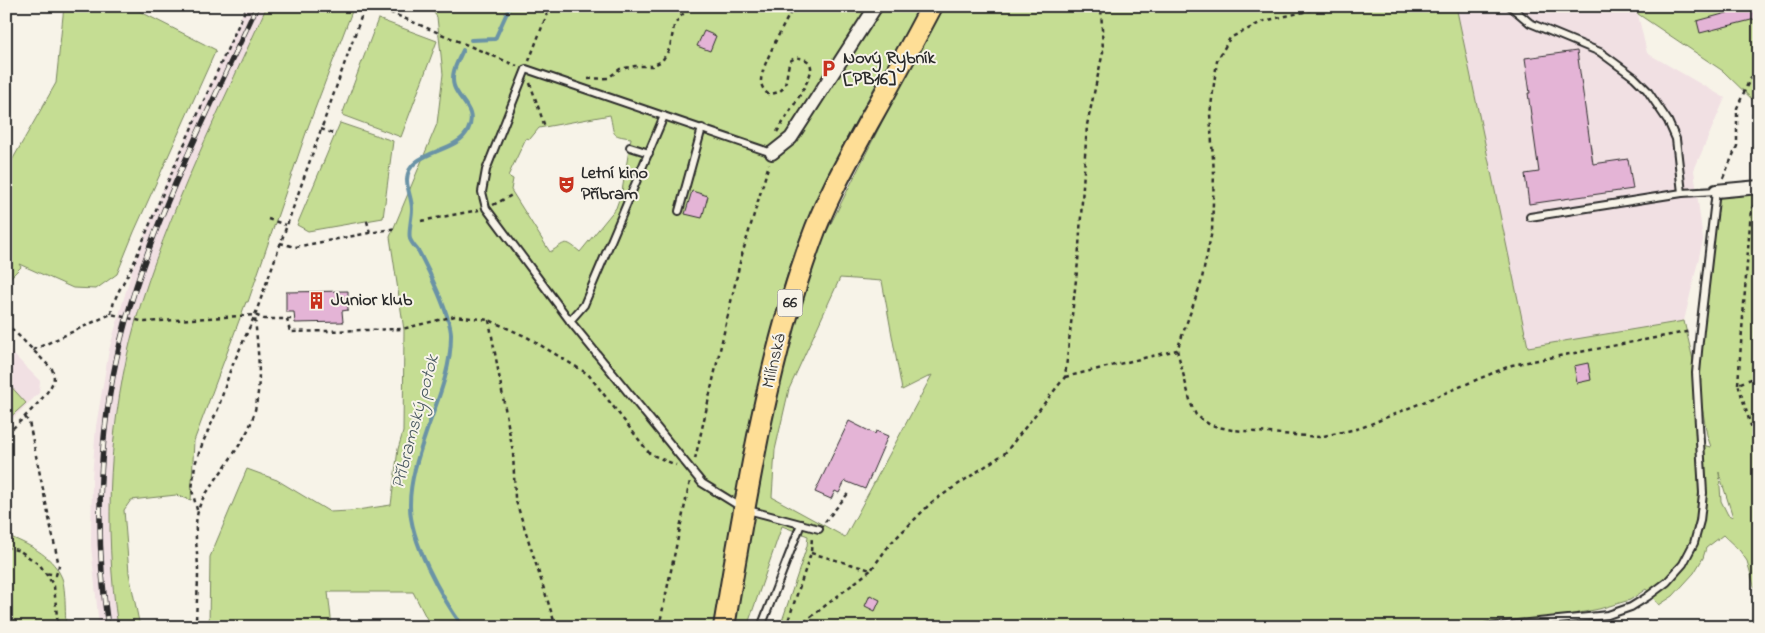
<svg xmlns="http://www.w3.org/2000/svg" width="1765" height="633" viewBox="0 0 1765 633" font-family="'Indie Flower',sans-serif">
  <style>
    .built { fill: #f1e0e3 }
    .green { fill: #c5dd93; stroke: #78845f; fill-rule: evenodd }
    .water { fill: #96d8f8; stroke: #6b93a6 }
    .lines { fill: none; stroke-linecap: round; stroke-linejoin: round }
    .stream { stroke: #6b93a6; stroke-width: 4 }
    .building { fill: #e4b4d6; stroke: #2b2b2b }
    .service-casing { stroke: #2b2b2b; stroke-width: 10 }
    .minor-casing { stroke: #2b2b2b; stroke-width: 16 }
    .primary-casing { stroke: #2b2b2b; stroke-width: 24 }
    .path { stroke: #2b2b2b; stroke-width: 2.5; stroke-dasharray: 4 4; stroke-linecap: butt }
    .service { stroke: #f7f3e8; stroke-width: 6 }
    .minor { stroke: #f7f3e8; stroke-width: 12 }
    .primary { stroke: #fede96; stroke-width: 20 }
    .rail-casing { stroke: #2b2b2b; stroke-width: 5.5 }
    .rail { stroke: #f7f3e8; stroke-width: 4; stroke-dasharray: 11; stroke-linecap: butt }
    .labels { text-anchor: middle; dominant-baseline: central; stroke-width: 4; stroke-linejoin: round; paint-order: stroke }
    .shield { fill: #f7f3e8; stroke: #686764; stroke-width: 1 }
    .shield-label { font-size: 16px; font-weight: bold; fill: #2b2b2b }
    .poi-label { font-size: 18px; font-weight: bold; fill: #2b2b2b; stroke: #f7f3e8; text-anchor: start }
    .street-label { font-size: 18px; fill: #2b2b2b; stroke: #f7f3e8 }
    .water-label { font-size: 19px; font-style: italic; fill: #46565e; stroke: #f7f3e8 }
  </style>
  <rect width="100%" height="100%" fill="#f7f3e8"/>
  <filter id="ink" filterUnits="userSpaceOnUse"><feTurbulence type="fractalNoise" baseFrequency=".02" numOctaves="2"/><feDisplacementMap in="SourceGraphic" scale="10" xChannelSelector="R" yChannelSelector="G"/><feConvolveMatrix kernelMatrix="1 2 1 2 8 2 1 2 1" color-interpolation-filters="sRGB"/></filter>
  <g filter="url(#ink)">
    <g class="built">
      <polygon points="246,6 267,6 169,226 150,276 128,354 111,479 111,545 118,627 99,627 91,545 92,478 96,426 109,350 132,270 151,219 166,182"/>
      <polygon points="1456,6 1636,6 1647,53 1725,98 1694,170 1703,240 1684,321 1528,348"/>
      <polygon points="6,347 40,381 39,393 6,425"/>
    </g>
    <g class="green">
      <polygon points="64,6 129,6 216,50 134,232 117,274 96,289 73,288 19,264 21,267 6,282 6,171 56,83"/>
      <path d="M267,6h87l-46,121 -60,175h-2l-52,139 -3,59 -15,-5 -45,5 -7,10 5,63 11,54h-22c-15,-99 -9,-211 18,-307 32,-109 84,-211 131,-314z"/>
      <path d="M429,6h491c-41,75 -87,149 -119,229 -18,47 -30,97 -41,146 -19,81 -33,163 -46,246h-283l-18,-35h-85l4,35h-123l1,-70 37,-88 30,11 53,32 20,-1 41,-6 7,-56 5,-17 1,-102 -14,-93 47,-113 6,-50 -6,-57zM610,115c5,20 -1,20 21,23l-9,53 -6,17 -36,44c-16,-14 -14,-9 -30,0l-39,-62 2,-11 -5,-3 18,-38 4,1 9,-11z"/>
      <path d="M944,6h512l72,341 156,-26 9,39 2,45 3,20 8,21 5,1 -4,-12 -11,-62 20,-182 43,-4v416l-12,-42 -7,-10 -17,-16 -17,13 -3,10 -9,15 -21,23 -14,9 -13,-16 -16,11 -31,9 -30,6 33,12h-822l27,-81 1,-10 -26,-10 -35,101h-12l19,-116 17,-87 22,-94 28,-87 72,-143zM840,278l42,3 20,109 30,-15 -87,162 -73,-40 3,-47 14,-61zM1719,472v1l14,44 -5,-2 -7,-14z"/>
      <polygon points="1636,6 1759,6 1759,106 1723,71 1638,14"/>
      <polygon points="378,19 437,41 401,137 342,115"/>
      <polygon points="340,123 393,141 383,218 308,231 297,225"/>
      <polygon points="6,381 26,403 6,421"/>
      <path d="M6,535c21,9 45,19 55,41 5,9 4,39 5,51h-60z"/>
    </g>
    <polygon class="water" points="1759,106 1759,158 1754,138 1752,113"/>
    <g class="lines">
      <g class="stream">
        <polyline points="471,40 495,39 510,6"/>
        <path d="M463,627c-21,-29 -54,-87 -53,-123 0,-26 10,-53 18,-77 11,-30 23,-59 23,-91 1,-17 -23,-67 -32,-84 -3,-4 -7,-8 -9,-13 -2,-8 2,-21 2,-30 0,-10 -5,-19 -5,-29 0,-30 50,-26 61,-50 10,-20 -9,-29 -14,-44 -4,-13 4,-25 9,-36"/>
      </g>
    </g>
    <g class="building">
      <polygon points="1753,6 1759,6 1759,18 1700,33 1697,21"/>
      <polygon points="704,31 716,36 710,51 697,46"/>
      <polygon points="1577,51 1593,164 1628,159 1633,189 1529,204 1525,174 1539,172 1528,93 1530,93 1525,58"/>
      <polygon points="692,191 708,196 702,218 685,214"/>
      <polygon points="348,291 348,310 342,311 343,322 295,323 294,312 286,312 286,292"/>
      <polygon points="1588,363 1591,380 1577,383 1574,366"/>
      <polygon points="849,421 875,434 876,431 888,436 865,489 845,481 839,493 835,491 831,499 815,492"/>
      <polygon points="870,595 880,600 875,611 865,606"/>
    </g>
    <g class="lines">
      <defs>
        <g id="service">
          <polyline points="1510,6 1530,23 1600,52 1634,77 1647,90 1668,121 1676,139 1682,193"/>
          <polyline points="630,147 649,153"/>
          <polyline points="772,153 526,69 486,170 482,192 486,208 570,321 702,483 744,509 819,529"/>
          <polyline points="679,211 702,128"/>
          <polyline points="570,321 584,305 664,116"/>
          <polyline points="761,627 801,524"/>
          <polyline points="1487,627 1608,615 1631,607 1647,597 1667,582 1683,564 1694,543 1700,521 1703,493 1696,373 1700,330 1716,191 1682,193 1530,217"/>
        </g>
        <g id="minor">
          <polyline points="772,153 791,138 876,6"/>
          <polyline points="1716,191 1759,187"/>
        </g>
        <path id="primary" d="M724,627c22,-130 42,-262 87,-386 14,-40 36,-79 56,-116 22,-39 44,-79 65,-119"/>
      </defs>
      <use href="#service" class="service-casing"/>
      <use href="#minor" class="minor-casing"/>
      <use href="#primary" class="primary-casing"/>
      <g class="path">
        <polyline points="375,6 517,66"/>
        <polyline points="393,14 396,6"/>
        <polyline points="529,61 550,6"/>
        <polyline points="588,79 608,78 620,69 635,66 652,66 662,61 670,48 674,26 680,17 691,6"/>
        <polyline points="530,83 545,127"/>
        <polyline points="321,129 335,134"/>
        <path d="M777,132c8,-13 33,-50 34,-62 1,-10 -9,-13 -16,-12l-5,3c-6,16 1,32 -22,33 -4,-3 -7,-8 -7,-13 0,-15 25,-60 33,-75"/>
        <polyline points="1723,178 1737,146 1737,108 1749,81 1759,68"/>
        <polyline points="493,205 514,194"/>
        <polyline points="268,219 286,225"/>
        <polyline points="367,221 370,233"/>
        <polyline points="421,221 479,210"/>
        <polyline points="280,243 295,247 396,228"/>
        <path d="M111,314c2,-18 18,-39 25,-56 34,-85 73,-168 111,-252"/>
        <polyline points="287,319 290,332 402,329 455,316 489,320 527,337 588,374 650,454 676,465"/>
        <polyline points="489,320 513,452 515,498 556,627"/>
        <path d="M6,323l46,46c2,6 3,9 0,15 -6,14 -35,40 -46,51"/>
        <polyline points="33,350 111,314 145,322 255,315 264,319 295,319"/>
        <polyline points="1177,350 1191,404 1196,415 1210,425 1232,430 1319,437 1361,428 1512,365 1691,331"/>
        <polyline points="1759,376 1738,384 1759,452"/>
        <polyline points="1065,377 1177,350 1201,283 1212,231 1214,173 1210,114 1217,61 1230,38 1264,21 1308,11 1317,6"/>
        <polyline points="1738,384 1751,210 1757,200"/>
        <polyline points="25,417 29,422 59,566 56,575 45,573"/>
        <polyline points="695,459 741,258 769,164"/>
        <polyline points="197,510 192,490 195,464 203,442 218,409 230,371 255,315 365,6"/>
        <polyline points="825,522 850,491"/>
        <polyline points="6,547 20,551 40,565 54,586 58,627"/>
        <polyline points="811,553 871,570 890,544 932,502 1005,453 1065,377 1078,262 1087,125 1103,52 1101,6"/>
        <path d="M196,627c0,-18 2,-36 2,-55 0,-24 -7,-49 4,-72 14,-22 33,-46 45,-68 18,-36 11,-77 8,-115"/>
        <polyline points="659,627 690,481"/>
        <polyline points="786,627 811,553 812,536"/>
        <polyline points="798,627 871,570"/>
      </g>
      <use href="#service" class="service"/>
      <use href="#minor" class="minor"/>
      <use href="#primary" class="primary"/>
      <defs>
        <path id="rail" d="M108,627c-15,-101 -9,-209 18,-307 30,-109 84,-211 131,-314"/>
      </defs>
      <use href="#rail" class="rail-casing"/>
      <use href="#rail" class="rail"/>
    </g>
  </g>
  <defs>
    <symbol id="parking-bare" viewBox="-9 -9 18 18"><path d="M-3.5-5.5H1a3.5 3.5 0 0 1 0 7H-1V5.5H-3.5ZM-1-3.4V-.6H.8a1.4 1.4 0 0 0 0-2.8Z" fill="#c8321e" stroke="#f7f3e8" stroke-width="2.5" paint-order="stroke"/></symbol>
    <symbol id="theatre-bare" viewBox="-9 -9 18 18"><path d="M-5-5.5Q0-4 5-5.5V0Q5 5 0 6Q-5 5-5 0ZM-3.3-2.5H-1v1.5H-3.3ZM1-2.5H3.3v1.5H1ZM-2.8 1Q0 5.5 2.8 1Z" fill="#c8321e" stroke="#f7f3e8" stroke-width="2.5" paint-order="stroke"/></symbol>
    <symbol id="building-bare" viewBox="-9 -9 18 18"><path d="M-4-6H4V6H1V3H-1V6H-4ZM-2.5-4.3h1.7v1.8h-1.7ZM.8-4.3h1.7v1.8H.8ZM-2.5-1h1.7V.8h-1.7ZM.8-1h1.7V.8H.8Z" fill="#c8321e" stroke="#f7f3e8" stroke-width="2.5" paint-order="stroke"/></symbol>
  </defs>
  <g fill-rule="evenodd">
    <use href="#parking-bare" x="816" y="56" width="25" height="25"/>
    <use href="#theatre-bare" x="554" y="172" width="25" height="25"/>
    <use href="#building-bare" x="304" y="288" width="25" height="25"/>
  </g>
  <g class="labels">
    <rect class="shield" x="777.5" y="289.5" width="25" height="27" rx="4"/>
    <g class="shield-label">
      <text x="790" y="303">66</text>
    </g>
    <g class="poi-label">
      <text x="843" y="59">Nový Rybník<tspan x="843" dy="21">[PB16]</tspan></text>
      <text x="581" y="174">Letní kino<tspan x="581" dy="21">Příbram</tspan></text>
      <text x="331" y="301">Junior klub</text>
    </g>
    <g class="street-label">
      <text transform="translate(775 361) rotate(-77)">Milínská</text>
    </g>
    <g class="water-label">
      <text transform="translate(416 422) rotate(-75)">Příbramský potok</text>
    </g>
  </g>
  <rect width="1765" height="633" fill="none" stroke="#f7f3e8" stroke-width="25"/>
  <rect x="12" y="12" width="1740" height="608" fill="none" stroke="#2b2b2b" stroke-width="2" filter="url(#ink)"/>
</svg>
